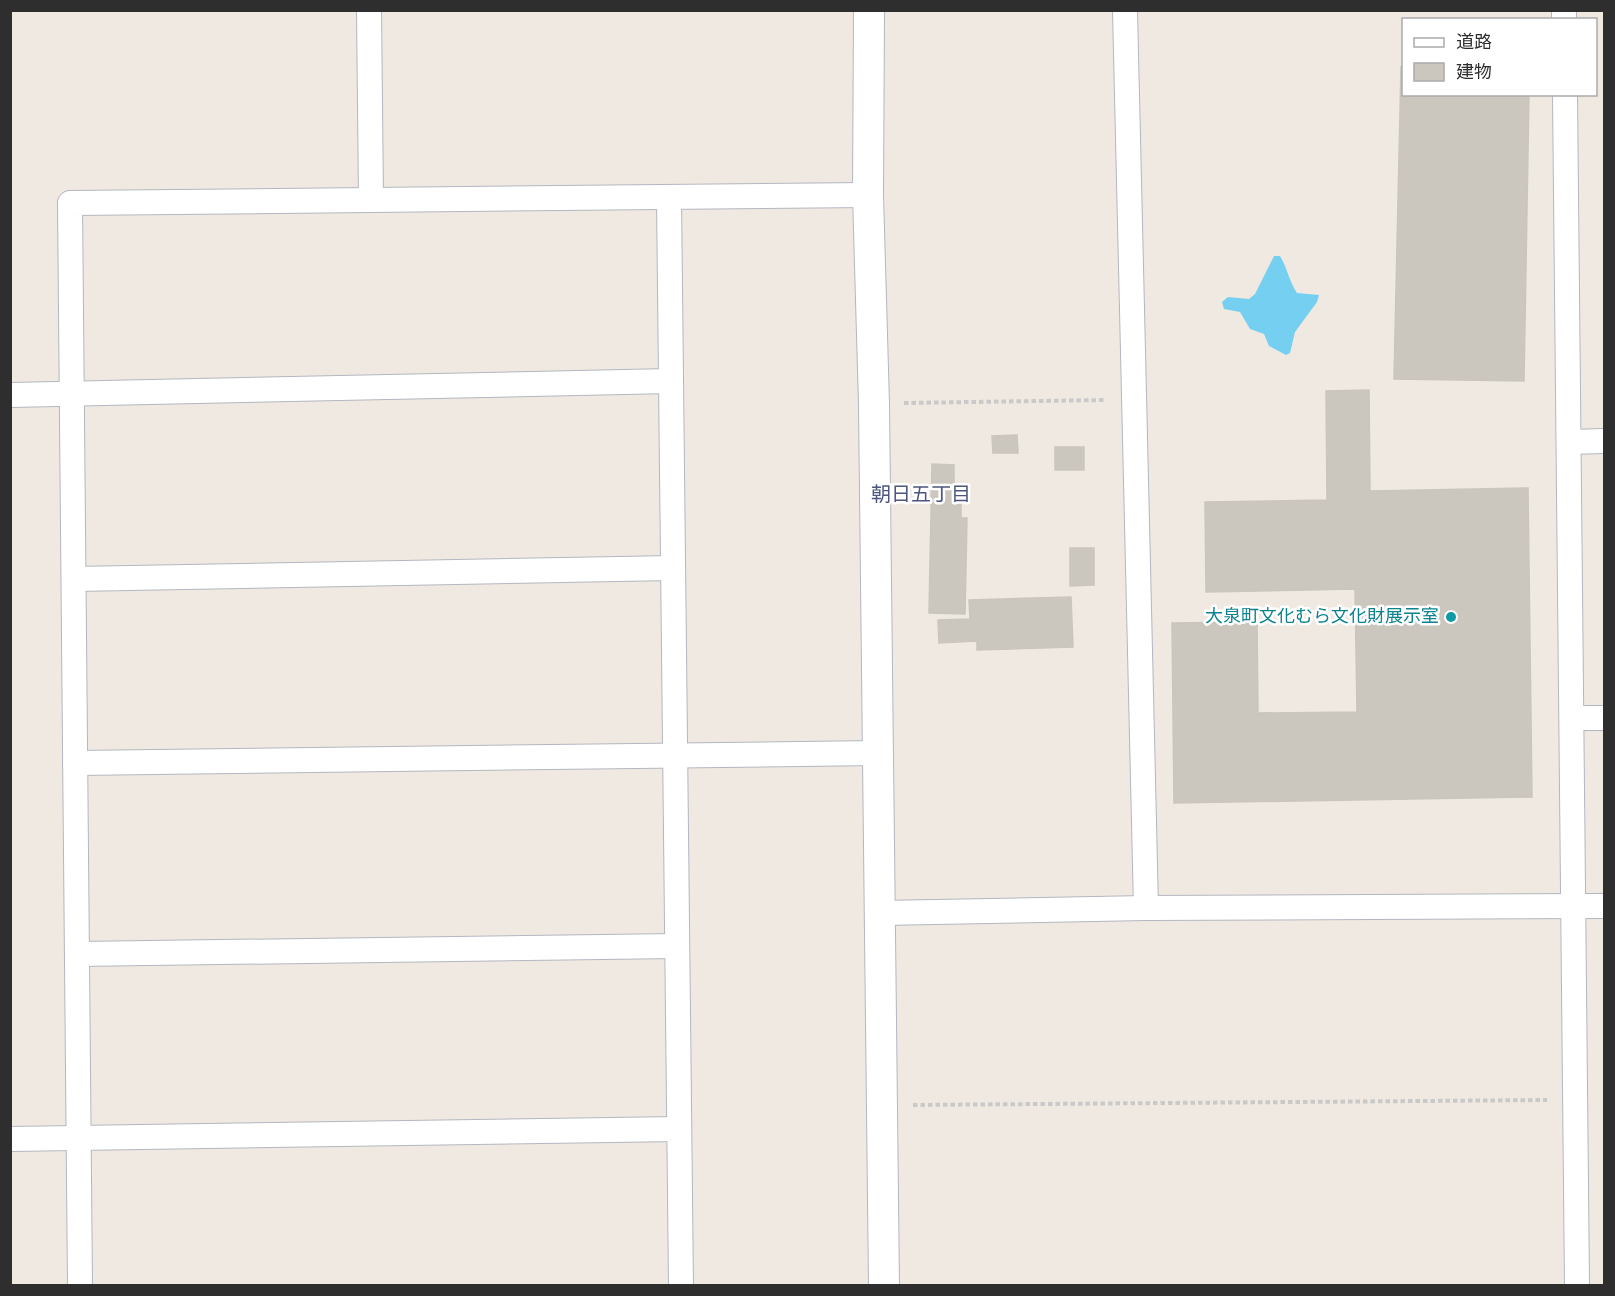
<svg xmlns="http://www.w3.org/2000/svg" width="1615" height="1296" viewBox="0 0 1615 1296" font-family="Overpass,'Noto Sans JP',sans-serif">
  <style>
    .water { fill: #75cff0 }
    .building { fill: #cbc7bf; stroke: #cbc5ba; stroke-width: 1.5 }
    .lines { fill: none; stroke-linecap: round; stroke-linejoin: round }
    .minor-casing { stroke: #b4b7c1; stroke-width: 26 }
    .tertiary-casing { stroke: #b4b7c1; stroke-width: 32 }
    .path { stroke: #c9c9c9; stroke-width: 4; stroke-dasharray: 4.5 3; stroke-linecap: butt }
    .minor { stroke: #fff; stroke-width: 24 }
    .tertiary { stroke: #fff; stroke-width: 30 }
    .culture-dot { fill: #0f9aa8; stroke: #fff; stroke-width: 2 }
    .labels { text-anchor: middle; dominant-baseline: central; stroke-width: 5; stroke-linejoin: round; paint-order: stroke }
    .culture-label { font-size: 18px; fill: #0d838f; stroke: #fff; text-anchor: end }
    .neighbourhood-label { font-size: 20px; fill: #4d5680; stroke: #fff }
  </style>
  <rect width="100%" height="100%" fill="#efe9e1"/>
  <path class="water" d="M1274,256h6c7,11 9,25 17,37l22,2 -2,7 -22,30 -5,21 -4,2 -17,-9 -5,-12 -14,-5 -10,-17 -16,-3 -2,-7 6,-5 21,2 6,-5z"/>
  <g class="building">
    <polygon points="1401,67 1404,68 1404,94 1529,94 1524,381 1394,379"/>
    <polygon points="1369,390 1370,491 1528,488 1532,797 1174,803 1172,623 1257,622 1258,713 1357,712 1355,589 1206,592 1205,502 1327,500 1326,391"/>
    <polygon points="1017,435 1018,453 993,453 992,436"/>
    <rect x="1055" y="447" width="29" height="23"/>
    <polygon points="932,464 954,465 954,485 961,484 961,518 967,518 965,614 929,613"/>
    <polygon points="1070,548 1094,548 1094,585 1070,586"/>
    <polygon points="1071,597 1073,647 977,650 977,641 939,643 938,620 970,619 969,600"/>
  </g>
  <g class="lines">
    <defs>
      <g id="minor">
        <polyline points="369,10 371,200"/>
        <polyline points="1125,10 1146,908"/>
        <polyline points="1564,10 1564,20"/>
        <polyline points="1565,94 1577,1286"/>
        <polyline points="669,197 681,1286"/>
        <polyline points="10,395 671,381"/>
        <polyline points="1570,442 1604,441"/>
        <polyline points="74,579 673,568"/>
        <polyline points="1573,718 1604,718"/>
        <polyline points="75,763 878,753"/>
        <polyline points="880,913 1146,908 1604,906"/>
        <polyline points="77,954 677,946"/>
        <polyline points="10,1139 679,1129"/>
        <polyline points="80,1286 70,203 868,195"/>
      </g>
      <polyline id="tertiary" points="869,10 868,195 874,404 884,1286"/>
    </defs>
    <use href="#minor" class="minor-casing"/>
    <use href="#tertiary" class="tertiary-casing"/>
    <g class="path">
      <polyline points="904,403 1106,400"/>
      <polyline points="913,1105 1547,1100"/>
    </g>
    <use href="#minor" class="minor"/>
    <use href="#tertiary" class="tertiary"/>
  </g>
  <circle class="culture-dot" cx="1451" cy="617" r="6"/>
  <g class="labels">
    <g class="culture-label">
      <text x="1439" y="617">大泉町文化むら文化財展示室</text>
    </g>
    <g class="neighbourhood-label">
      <text x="921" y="496">朝日五丁目</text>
    </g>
  </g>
  <rect width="1615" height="1296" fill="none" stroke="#2e2e2e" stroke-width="24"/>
  <rect x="1402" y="18" width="195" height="78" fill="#ffffff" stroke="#ababab" stroke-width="1.5"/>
  <rect x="1414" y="38" width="30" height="9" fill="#ffffff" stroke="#ababab" stroke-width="1.5"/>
  <text x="1456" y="48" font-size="18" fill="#2e2e2e">道路</text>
  <rect x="1414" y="63" width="30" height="18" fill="#cbc7bf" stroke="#ababab" stroke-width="1.5"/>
  <text x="1456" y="78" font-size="18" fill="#2e2e2e">建物</text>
</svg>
